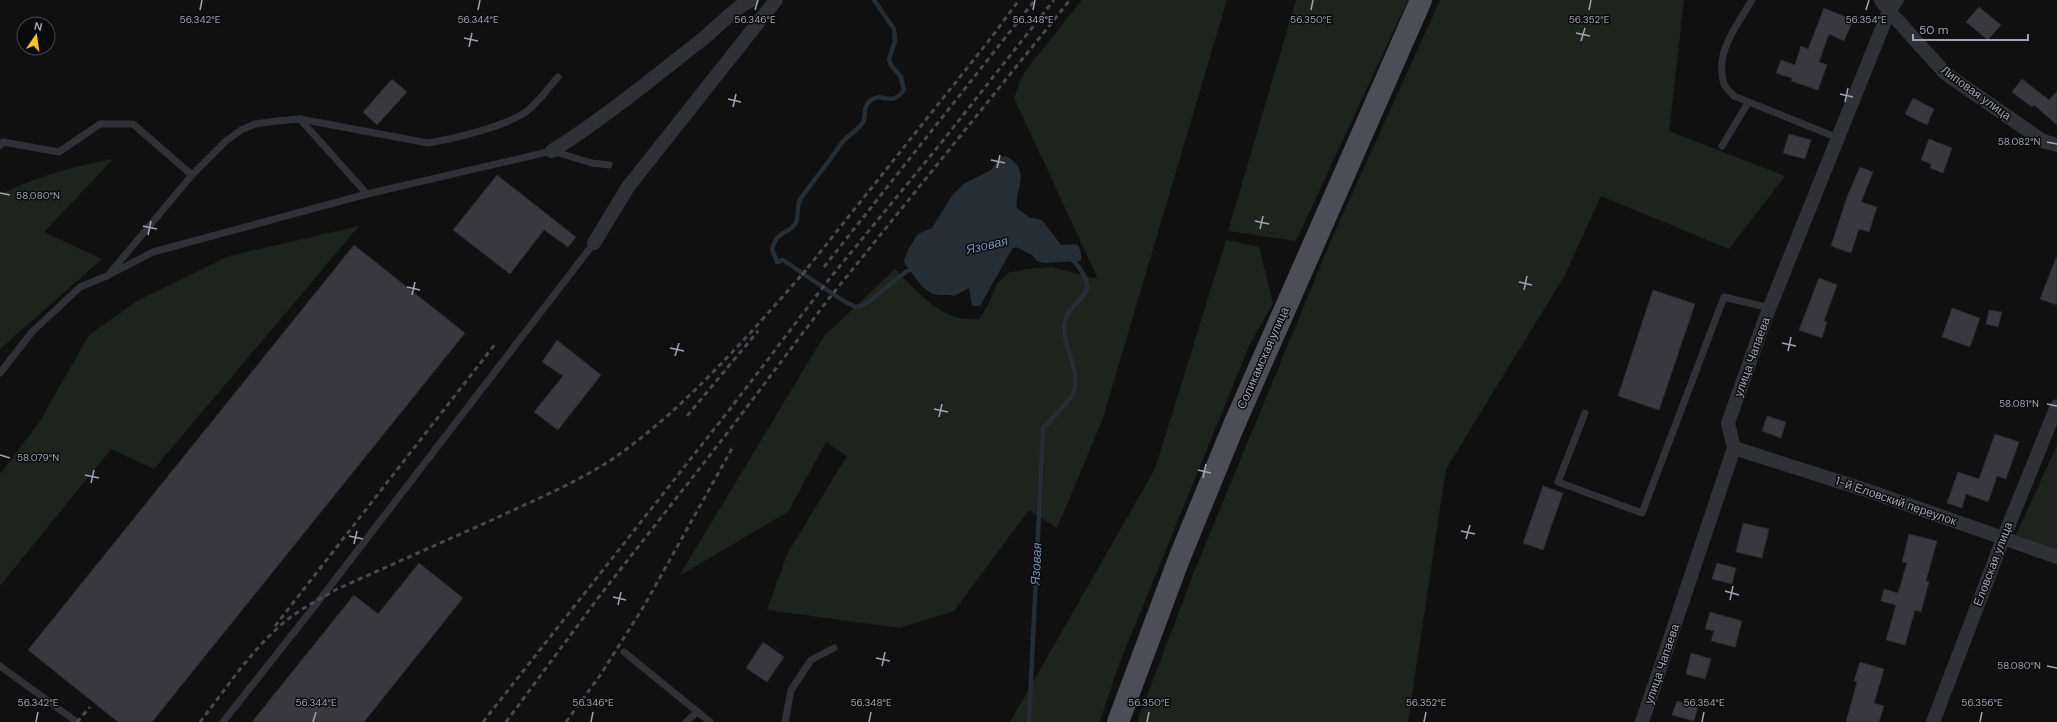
<svg xmlns="http://www.w3.org/2000/svg" width="2057" height="722" viewBox="0 0 2057 722" font-family="'DM Sans',sans-serif">
  <style>
    .green { fill: #1c241d }
    .water { fill: #252d35 }
    .lines { fill: none; stroke-linecap: round; stroke-linejoin: round }
    .stream { stroke: #252d35; stroke-width: 4.5 }
    .building { fill: #39383e; stroke: #2a292d }
    .service { stroke: #303136; stroke-width: 7 }
    .minor { stroke: #303136; stroke-width: 14 }
    .primary { stroke: #4c4d56; stroke-width: 22 }
    .rail { stroke: #474950; stroke-width: 3; stroke-dasharray: 5 4; stroke-linecap: butt }
    .ticks { fill: none; stroke: #9fa4b3; stroke-width: 1.5 }
    .labels { text-anchor: middle; dominant-baseline: central; stroke-width: 3; stroke-linejoin: round; paint-order: stroke }
    .street-label { font-size: 12px; fill: #9fa4b3; stroke: #0b0b0c }
    .water-label { font-size: 13px; font-style: italic; fill: #7290b2; stroke: #0b0b0c }
    .ticks-label { font-size: 10px; text-anchor: middle; fill: #9fa4b3; stroke: #0b0b0c; stroke-width: 3; stroke-linejoin: round; paint-order: stroke }
  </style>
  <rect width="100%" height="100%" fill="#101011"/>
  <g class="green">
    <path d="M1082,0h145l-125,421 -45,107 -28,-18 -75,101 -54,17 -133,-18 21,-58 59,-96 -21,-14 -38,70 -109,64 145,-240 71,-67c24,24 47,54 84,50l9,-14 9,-21 11,-11 18,-4 26,-2 46,12 -84,-181 9,-24z"/>
    <polygon points="1296,0 1408,0 1296,241 1228,231"/>
    <polygon points="1440,0 1684,0 1669,131 1785,176 1729,249 1601,196 1565,275 1446,469 1408,722 1137,722 1194,572 1332,238"/>
    <path d="M113,159l-69,73 58,27 -102,90v-155c38,-17 72,-28 113,-35z"/>
    <polygon points="359,226 154,469 111,449 0,586 0,474 38,424 89,335 137,301 229,256"/>
    <polygon points="1226,240 1259,247 1273,303 1249,346 1118,667 1100,722 1010,722 1155,469"/>
    <polygon points="2057,445 2057,553 2016,535"/>
  </g>
  <path class="water" d="M1006,156c27,16 8,32 11,52l12,9 13,3 19,25c4,0 9,-1 13,-1 7,1 8,12 7,17l-37,2 -7,-2 -5,-6 -16,-8 -4,2 -32,57h-8l-3,-18 -15,8c-6,-2 -9,0 -15,-1 -15,0 -25,-21 -34,-31l-1,-4 5,-12 9,-14 14,-6 21,-34 12,-11 26,-13 9,-13z"/>
  <g class="lines">
    <g class="stream">
      <path d="M874,0l20,29 1,12 -6,18 2,6 10,12 3,13c-14,19 -21,0 -34,11 -8,6 -3,14 -7,21 -5,8 -12,12 -18,17 -7,8 -13,19 -20,27 -8,11 -16,21 -24,32 -6,10 -1,18 -6,26 -8,11 -18,6 -23,25l5,13 6,-2 59,40 14,7c14,-1 41,-32 58,-40"/>
      <path d="M1029,722l14,-293c6,-8 29,-30 31,-38 7,-23 -13,-45 -9,-68 2,-15 13,-19 20,-30 7,-11 -7,-28 -14,-35"/>
    </g>
  </g>
  <g class="building">
    <polygon points="1979,7 2001,25 1988,40 1966,22"/>
    <polygon points="1824,8 1853,20 1844,41 1829,34 1819,62 1827,65 1818,90 1791,81 1792,78 1776,73 1781,60 1795,65 1801,46 1808,49"/>
    <polygon points="392,79 407,92 377,125 363,112"/>
    <polygon points="2022,79 2049,100 2057,91 2057,125 2034,105 2032,107 2012,92"/>
    <polygon points="1913,98 1934,109 1927,125 1905,114"/>
    <polygon points="1789,134 1811,140 1805,159 1783,153"/>
    <polygon points="1929,139 1952,148 1943,173 1930,168 1931,164 1921,160"/>
    <polygon points="1860,167 1873,172 1861,202 1877,207 1869,232 1859,229 1851,253 1831,246 1847,197"/>
    <polygon points="497,175 576,237 568,247 544,230 510,274 453,230"/>
    <polygon points="354,245 465,333 152,722 118,722 28,650"/>
    <polygon points="2056,258 2057,258 2057,305 2040,299"/>
    <polygon points="1819,278 1837,285 1824,321 1827,322 1822,338 1799,330"/>
    <polygon points="1653,290 1695,304 1659,410 1618,396"/>
    <polygon points="1952,308 1980,318 1970,347 1942,337"/>
    <polygon points="1989,310 2002,312 1998,327 1986,324"/>
    <polygon points="557,340 601,375 558,430 534,412 563,376 542,362"/>
    <polygon points="1767,416 1786,422 1781,438 1762,431"/>
    <polygon points="1995,434 2019,442 2006,479 1997,476 1988,502 1966,494 1962,508 1947,503 1958,472 1979,479"/>
    <polygon points="1543,486 1563,493 1543,550 1523,543"/>
    <polygon points="1743,523 1769,529 1762,558 1736,552"/>
    <polygon points="1909,534 1937,541 1926,581 1929,582 1921,612 1915,610 1905,645 1886,640 1896,605 1881,601 1884,589 1898,593 1907,563 1902,562"/>
    <polygon points="419,563 463,598 364,722 252,722 354,595 378,614"/>
    <polygon points="1717,563 1736,568 1732,584 1712,579"/>
    <polygon points="1710,612 1742,621 1735,647 1711,641 1714,631 1705,629"/>
    <polygon points="763,642 784,657 767,682 746,668"/>
    <polygon points="1691,653 1711,659 1705,679 1686,674"/>
    <polygon points="1860,662 1884,669 1874,703 1884,706 1879,722 1846,722 1857,682 1854,681"/>
    <polygon points="1677,701 1698,707 1694,721 1672,715"/>
  </g>
  <g class="lines">
    <g class="service">
      <path d="M1752,0c-15,25 -38,53 -28,84 2,4 7,9 10,12l104,42"/>
      <polyline points="300,119 367,194"/>
      <polyline points="0,146 3,142 59,152 100,124 133,124 192,175 110,273"/>
      <polyline points="1722,146 1748,103"/>
      <path d="M192,175l34,-34 15,-11 14,-6 21,-3 24,-2 128,24c28,-5 77,-16 99,-32 12,-9 21,-23 31,-34"/>
      <polyline points="0,373 32,332 80,287 107,276 153,252 367,194 552,151 592,163 609,165"/>
      <polyline points="1585,413 1558,482 1642,513 1724,297 1770,308"/>
      <polyline points="624,652 710,722"/>
      <polyline points="0,666 77,722"/>
      <polyline points="223,722 321,598 594,243"/>
      <polyline points="686,722 697,712"/>
      <polyline points="785,722 791,690 811,660 834,648"/>
    </g>
    <g class="minor">
      <polyline points="1881,0 1889,11 1946,74 2043,141 2057,145"/>
      <path d="M552,151c53,-33 102,-74 152,-113 12,-10 35,-34 48,-38"/>
      <polyline points="594,243 628,187 776,0"/>
      <polyline points="1734,448 1869,491 2057,557"/>
      <polyline points="1642,722 1734,448 1728,423 1765,319 1889,11 1897,0"/>
      <polyline points="1933,722 2003,539 2057,406"/>
    </g>
    <polyline class="primary" points="1118,722 1179,559 1234,425 1421,0"/>
    <g class="rail">
      <polyline points="824,267 1035,0"/>
      <polyline points="802,275 991,38 1019,0"/>
      <polyline points="687,416 758,331"/>
      <polyline points="275,626 496,343"/>
      <polyline points="77,722 90,707"/>
      <path d="M200,722c28,-36 55,-78 92,-106 14,-10 30,-18 45,-27 52,-23 103,-46 155,-69 40,-19 82,-36 119,-60 72,-49 137,-124 195,-190"/>
      <polyline points="483,722 730,409 830,278 937,148 1054,0"/>
      <polyline points="506,722 598,598 725,436 827,301 1070,0"/>
      <polyline points="566,722 601,674 644,606 734,445"/>
    </g>
  </g>
  <path class="ticks" d="M200,10l2,-10M478,10l2,-10M755,10l3,-10M1033,10l2,-10M1311,10l2,-10M1589,10l2,-10M1866,10l3,-10M1576,33l14,3M464,38l14,3M1581,41l4,-13M469,47l3,-14M1840,94l13,3M728,99l13,3M1845,102l3,-14M733,107l3,-13M2047,142l10,2M991,160l14,3M997,168l3,-13M0,193l10,2M1255,221l14,3M143,226l14,3M1260,229l3,-13M148,235l3,-14M1519,282l13,3M407,287l13,3M1524,290l3,-14M412,295l3,-13M1782,343l14,3M670,348l14,3M1788,351l3,-14M675,356l4,-13M2047,404l10,2M934,409l14,3M939,417l3,-13M0,455l10,3M1198,470l13,3M85,475l14,3M1203,478l3,-14M91,483l3,-13M1461,531l14,3M349,536l14,3M1466,539l4,-14M354,544l3,-13M1725,591l14,4M613,597l13,3M1730,600l3,-14M618,605l3,-13M876,658l14,3M882,666l3,-14M2047,666l10,2M36,722l2,-10M313,722l3,-10M591,722l2,-10M869,722l2,-10M1147,722l2,-10M1424,722l2,-10M1702,722l2,-10M1980,722l2,-10"/>
  <g class="labels">
    <g class="street-label">
      <text transform="translate(1976 93) rotate(36)">Липовая улица</text>
      <text transform="translate(1752 357) rotate(-70)">улица Чапаева</text>
      <text transform="translate(1263 358) rotate(-66)">Соликамская улица</text>
      <text transform="translate(1896 501) rotate(19)">1-й Еловский переулок</text>
      <text transform="translate(1993 564) rotate(-69)">Еловская улица</text>
      <text transform="translate(1662 664) rotate(-71)">улица Чапаева</text>
    </g>
    <g class="water-label">
      <text transform="translate(987 245) rotate(-13)">Язовая</text>
      <text transform="translate(1036 564) rotate(-87)">Язовая</text>
    </g>
  </g>
  <g class="ticks-label">
    <text x="200" y="23">56.342°E</text>
    <text x="478" y="23">56.344°E</text>
    <text x="755" y="23">56.346°E</text>
    <text x="1033" y="23">56.348°E</text>
    <text x="1589" y="23">56.352°E</text>
    <text x="1866" y="23">56.354°E</text>
    <text x="1311" y="23">56.350°E</text>
    <text x="2019" y="145">58.082°N</text>
    <text x="38" y="199">58.080°N</text>
    <text x="2019" y="407">58.081°N</text>
    <text x="38" y="461">58.079°N</text>
    <text x="2019" y="669">58.080°N</text>
    <text x="38" y="706">56.342°E</text>
    <text x="316" y="706">56.344°E</text>
    <text x="593" y="706">56.346°E</text>
    <text x="871" y="706">56.348°E</text>
    <text x="1149" y="706">56.350°E</text>
    <text x="1426" y="706">56.352°E</text>
    <text x="1704" y="706">56.354°E</text>
    <text x="1982" y="706">56.356°E</text>
  </g>
  <g transform="translate(36 36) rotate(13)"><circle r="19" fill="#0b0b0c" stroke="#46484f"/>
  <path d="M0-3L7 15L0 10L-7 15Z" fill="#ffc31a"/>
  <text y="-6" font-size="11" font-weight="bold" text-anchor="middle" fill="#9fa4b3">N</text>
  </g>
  <path d="M1913 34v6h115v-6" fill="none" stroke="#9fa4b3" stroke-width="2"/>
  <text x="1919" y="34" font-size="12" fill="#9fa4b3" stroke="#0b0b0c" stroke-width="3" paint-order="stroke">50 m</text>
</svg>
